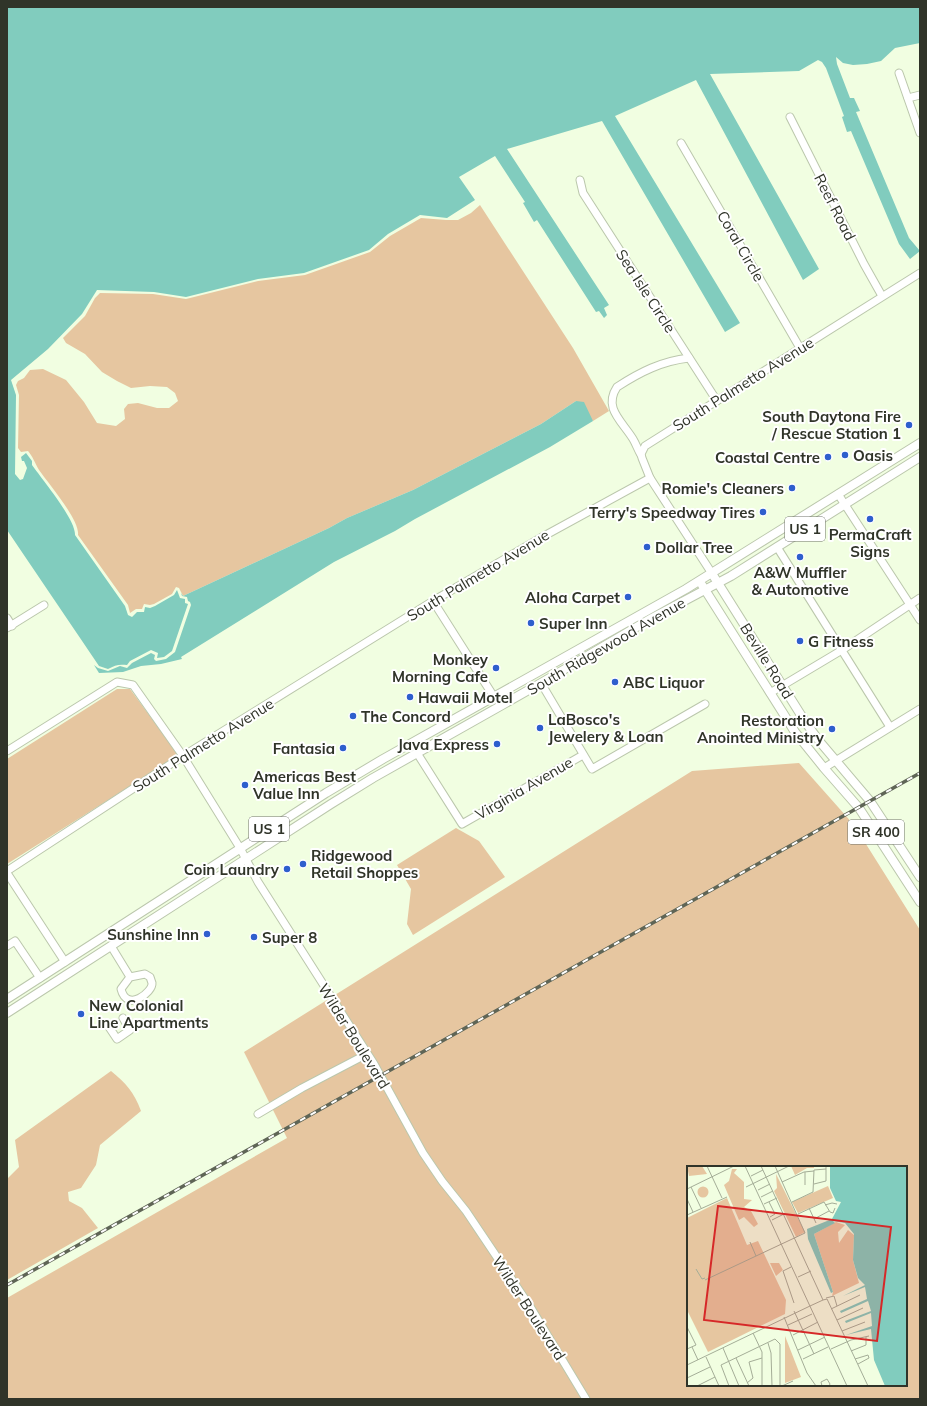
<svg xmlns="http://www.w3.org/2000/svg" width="927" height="1406" viewBox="0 0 927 1406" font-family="Mulish,sans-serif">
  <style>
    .green { fill: #e6c6a0; fill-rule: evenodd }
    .water { fill: #81ccbe }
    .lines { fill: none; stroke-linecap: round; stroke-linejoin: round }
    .minor-casing { stroke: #bbc7ac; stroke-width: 9 }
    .major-casing { stroke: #bbc7ac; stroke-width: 10 }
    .minor { stroke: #fff; stroke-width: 7 }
    .major { stroke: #fff; stroke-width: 8 }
    .rail-casing { stroke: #5f6556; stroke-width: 3.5 }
    .rail { stroke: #fff; stroke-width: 2; stroke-dasharray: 6; stroke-linecap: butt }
    .poi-dot { fill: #2e5ecd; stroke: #fff; stroke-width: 1.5 }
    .labels { text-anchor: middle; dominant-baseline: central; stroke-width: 4; stroke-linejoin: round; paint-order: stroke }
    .shield { fill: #fff; stroke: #6e7169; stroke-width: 1 }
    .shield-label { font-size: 14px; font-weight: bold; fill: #303429 }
    .street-label { font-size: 15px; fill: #303429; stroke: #fff }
    .poi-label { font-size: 15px; font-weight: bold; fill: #303429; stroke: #fff; text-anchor: start }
    .inset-road { fill: none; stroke: #a4ad97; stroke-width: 1 }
    .view { fill: #d62828; fill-opacity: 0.15; stroke: #d62828; stroke-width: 2 }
    .inset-edge { fill: none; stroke: #303429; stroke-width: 2 }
  </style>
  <rect width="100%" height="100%" fill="#f1fee1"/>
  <g class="green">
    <path d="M480,205l93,143 36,63 -16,10 -17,-20 -35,23 -128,66 -66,28 -18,10 -146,68 -4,-8 -3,-1 -4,7 -18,10 -4,1 -6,-1 -2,5h-6l-6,4 -2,-8 -50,-70c2,-15 -30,-52 -39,-65 -4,-7 -6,-13 -11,-19l-7,1 -3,-4 1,-53 -3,-10 2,-4 6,-3 6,-8 13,-1 23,11 18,22 13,21 19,3 9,-7 -1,-10 4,-5 10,-1 19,5h12l9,-7 -3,-8 -8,-6 -17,-1 -19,2 -14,-7 -15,-9 -17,-18 -19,-11 -3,-5 22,-22 10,-18 5,-5 53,1 33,5 72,-18 47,-6 65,-23 20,-16 31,-18 25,2h12l13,-7z"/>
    <polygon points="117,689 130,689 177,753 165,764 7,864 7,759"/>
    <path d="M799,763l55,62 66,105v469h-913v-101l280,-160 -43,-86 448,-281zM688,1167h218v218h-218z"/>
    <polygon points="456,828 479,841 505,877 413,935 407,924 411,889 397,865"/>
    <path d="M111,1071c15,12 23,21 30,40l-41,34 -4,20 -15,23 -13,4 1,9 13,7 16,20 -91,52v-101l12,-12 -4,-27z"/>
  </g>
  <g class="water">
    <path d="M7,7h913v36l-25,5 -14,13 -14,3 -14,1 -10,-2 -7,-6 1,7 13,34h4l6,13 -4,1 53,126 11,13 -10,8 -11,-15 -48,-113 -4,1 -5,-15 2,-1 -18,-48 -4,-6 -4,-2 -19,11 -89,3 109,195 -16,11 -107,-200 -81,36 125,207 -15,9 -123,-211 -95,28 102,156 -5,3 3,7 -3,3 -5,-7 -3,1 -59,-92 -3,2 -11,-19 2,-1 -30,-46 -36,21 16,23 -28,18 -27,-3 -32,19 -19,16 -65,23 -46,6 -72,18 -32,-5 -57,-2 -15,24 -34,35 -37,31 5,15 -1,79 5,6 3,-1 4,-11 -3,-7h-2l-1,-4 5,-4 6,8v4c10,14 44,55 43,70l50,71 3,9 4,2 5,-5h7l1,-5 5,1 5,-2 19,-11 3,-5 3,8 5,1v4l3,1 -16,47 -8,6 -7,1 1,-5 -7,-3 -21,11 -3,4c-8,-1 -12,0 -19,4l-9,-3 -92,-136z"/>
    <polygon points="576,401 584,402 593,421 550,447 415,519 395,531 334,562 181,657 182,659 161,664 141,666 123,672 99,673 94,665 98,668 108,671 120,666 127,668 132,663 151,653 155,655 154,659 156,661 166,659 175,652 191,605 190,602 188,601 187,597 182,596 181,593 183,596 329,528 347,518 413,490 541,424"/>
  </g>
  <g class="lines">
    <defs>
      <g id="minor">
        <polyline points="899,73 920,133"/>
        <polyline points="908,98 920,95"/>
        <polyline points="790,117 864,264 882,296"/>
        <polyline points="681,143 800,348"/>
        <polyline points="580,180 583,193 717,401"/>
        <path d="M641,455c-3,-5 -5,-11 -8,-16 -11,-18 -30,-31 -16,-52 23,-15 45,-26 72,-29"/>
        <polyline points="838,494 920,620"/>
        <polyline points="777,547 890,727"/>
        <polyline points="711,572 650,478 642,458 641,454 645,446 920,273"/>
        <polyline points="433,601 494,697"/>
        <polyline points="7,618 12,626"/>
        <polyline points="7,628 44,605"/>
        <polyline points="541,683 592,769 705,704"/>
        <polyline points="770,693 842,650 920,598"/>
        <polyline points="7,751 117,682 133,685 183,756 240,848 258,882 374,1064 423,1153 442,1181 466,1211 531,1308 586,1399"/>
        <polyline points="417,753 462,824 583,755"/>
        <polyline points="824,768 920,709"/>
        <polyline points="878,836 889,829"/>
        <polyline points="7,871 183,756 433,601 544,536 650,478"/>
        <polyline points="7,873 65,962"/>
        <polyline points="7,946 15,941 40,978"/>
        <path d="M111,946l19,31 -9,12c6,24 32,3 31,-6 0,0 -2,-6 -2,-6l-5,-3 -15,3"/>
        <polyline points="107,1024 117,1039 130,1030 123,1018"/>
        <polyline points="258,1114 302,1088 367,1054"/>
      </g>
      <g id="major">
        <polyline points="711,572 806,723 820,742 870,801 920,877"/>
        <polyline points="702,585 795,732 824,768 859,808 920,902"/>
        <polyline points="7,999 326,793 383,759 686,589 920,443"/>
        <polyline points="7,1013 331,804 373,778 541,683 652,618 731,576 920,457"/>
      </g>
    </defs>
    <use href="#minor" class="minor-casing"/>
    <use href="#major" class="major-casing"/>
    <use href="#minor" class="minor"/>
    <use href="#major" class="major"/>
    <defs>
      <polyline id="rail" points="7,1285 920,773"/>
    </defs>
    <use href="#rail" class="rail-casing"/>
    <use href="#rail" class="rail"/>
  </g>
  <g class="poi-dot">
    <circle cx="909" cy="425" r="4"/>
    <circle cx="845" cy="455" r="4"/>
    <circle cx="828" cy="457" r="4"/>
    <circle cx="792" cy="488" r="4"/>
    <circle cx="763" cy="512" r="4"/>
    <circle cx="870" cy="519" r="4"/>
    <circle cx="647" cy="547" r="4"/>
    <circle cx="800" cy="557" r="4"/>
    <circle cx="628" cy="597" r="4"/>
    <circle cx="531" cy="623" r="4"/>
    <circle cx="800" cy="641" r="4"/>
    <circle cx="496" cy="668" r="4"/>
    <circle cx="615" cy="682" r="4"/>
    <circle cx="410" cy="697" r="4"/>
    <circle cx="353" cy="716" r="4"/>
    <circle cx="540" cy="728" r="4"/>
    <circle cx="832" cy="729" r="4"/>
    <circle cx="497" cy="744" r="4"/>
    <circle cx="343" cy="748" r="4"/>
    <circle cx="245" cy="785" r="4"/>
    <circle cx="303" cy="864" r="4"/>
    <circle cx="287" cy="869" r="4"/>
    <circle cx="207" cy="934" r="4"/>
    <circle cx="254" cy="937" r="4"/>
    <circle cx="81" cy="1014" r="4"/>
  </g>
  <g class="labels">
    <g class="shield">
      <rect x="785" y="517" width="40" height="24" rx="3"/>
      <rect x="249" y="817" width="40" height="24" rx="3"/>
      <rect x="848" y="820" width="56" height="24" rx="3"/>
    </g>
    <g class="shield-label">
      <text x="805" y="529">US 1</text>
      <text x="269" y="829">US 1</text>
      <text x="876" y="832">SR 400</text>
    </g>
    <g class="street-label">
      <text transform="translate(835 207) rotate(63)">Reef Road</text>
      <text transform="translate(741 246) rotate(60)">Coral Circle</text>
      <text transform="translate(646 291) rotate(57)">Sea Isle Circle</text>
      <text transform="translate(743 384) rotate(-32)">South Palmetto Avenue</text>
      <text transform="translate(478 575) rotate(-31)">South Palmetto Avenue</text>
      <text transform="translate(606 646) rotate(-30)">South Ridgewood Avenue</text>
      <text transform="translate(767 661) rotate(58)">Beville Road</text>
      <text transform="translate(203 745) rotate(-32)">South Palmetto Avenue</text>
      <text transform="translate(524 788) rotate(-30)">Virginia Avenue</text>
      <text transform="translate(354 1036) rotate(58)">Wilder Boulevard</text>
      <text transform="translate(529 1308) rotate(57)">Wilder Boulevard</text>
    </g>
    <g class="poi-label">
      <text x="901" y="416" text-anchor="end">South Daytona Fire<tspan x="901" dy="17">/ Rescue Station 1</tspan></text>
      <text x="853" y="455">Oasis</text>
      <text x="820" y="457" text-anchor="end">Coastal Centre</text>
      <text x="784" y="488" text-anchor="end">Romie's Cleaners</text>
      <text x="755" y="512" text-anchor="end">Terry's Speedway Tires</text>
      <text x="870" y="534" text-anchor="middle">PermaCraft<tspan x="870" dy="17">Signs</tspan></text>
      <text x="655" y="547">Dollar Tree</text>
      <text x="800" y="572" text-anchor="middle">A&amp;W Muffler<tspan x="800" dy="17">&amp; Automotive</tspan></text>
      <text x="620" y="597" text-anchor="end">Aloha Carpet</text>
      <text x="539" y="623">Super Inn</text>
      <text x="808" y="641">G Fitness</text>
      <text x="488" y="659" text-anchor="end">Monkey<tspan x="488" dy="17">Morning Cafe</tspan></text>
      <text x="623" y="682">ABC Liquor</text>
      <text x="418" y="697">Hawaii Motel</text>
      <text x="361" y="716">The Concord</text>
      <text x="548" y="719">LaBosco's<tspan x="548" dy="17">Jewelery &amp; Loan</tspan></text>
      <text x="824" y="720" text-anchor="end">Restoration<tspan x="824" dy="17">Anointed Ministry</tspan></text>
      <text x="489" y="744" text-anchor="end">Java Express</text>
      <text x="335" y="748" text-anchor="end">Fantasia</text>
      <text x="253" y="776">Americas Best<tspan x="253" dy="17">Value Inn</tspan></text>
      <text x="311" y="855">Ridgewood<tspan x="311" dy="17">Retail Shoppes</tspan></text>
      <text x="279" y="869" text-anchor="end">Coin Laundry</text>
      <text x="199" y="934" text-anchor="end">Sunshine Inn</text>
      <text x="262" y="937">Super 8</text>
      <text x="89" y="1005">New Colonial<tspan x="89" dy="17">Line Apartments</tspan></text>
    </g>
  </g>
  <g transform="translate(687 1166)">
    <rect width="220" height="220" fill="#f1fee1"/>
    <path d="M0,0h15l5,8 -18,2zM104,0h23v2h-7l-12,7zM45,3h5l-3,4 10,9v17l8,1 -8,7 7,4 7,13 -4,3 -10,-10 -5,3 -15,-35 5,-4zM89,8l29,58 -9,5 -22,-46 3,-3zM141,20l5,12 -35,15 -6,-11zM10.5 26a5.5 5.5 0 1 1 11 0a5.5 5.5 0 1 1-11 0ZM40,32l20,47 11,-4 28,59 -1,14 -77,38 -21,-42v-92zM149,56l9,3 -7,7 1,11 9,-13 6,5 -1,25 6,23 -27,13 1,-4 -19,-58zM83,97h9l4,7 -7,6zM98,170l16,41 -16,6z" fill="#e6c6a0"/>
    <path d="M143,0h77v220h-22l-11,-26 -3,-31 -25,6 26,-9 -1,-13 -25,10 -1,-2 26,-10 -3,-10 -27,12 -1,-2 27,-12 -2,-12 -22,9 22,-11 -7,-7 -5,-18 1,-26 -9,-11 -12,-2 2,2 -21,11 19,58 -2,1 -23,-54 -1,-10 25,-10 9,-17 -5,-1 -6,-13z" fill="#81ccbe"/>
    <path class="inset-road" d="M20,0l15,32M58,0l102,220M74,0l62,134M118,6v13M64,10l12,-6M95,16l22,-10 10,-1M127,18l12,-3v-15M4,21l10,21M59,21l43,-21M0,23l47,-23M71,24l12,-6M74,31l12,-6M0,33l6,13M82,36l6,12 -5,3M105,36l21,-10 1,-22 12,-1M77,38l13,-6M138,39l7,-2 5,1M122,42l7,15M111,48l26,-12 6,10 3,1 2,-5M0,49l40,-18M127,53l15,-8M85,54l12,-6M63,76l6,14M104,101l-8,4 11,32M9,103l6,10 3,-1M111,111l13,-6M18,114l100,-47 -30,-67M139,132l8,-2 3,10M136,134l4,-1 41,87M123,140l13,-6M144,143l29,-14M107,145l20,43M97,151l23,56 9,13M150,154l26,-12M101,159l24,-11M0,161l9,18 -9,4M155,165l23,-9M66,167l9,19v34M106,169l25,-13M81,177l3,10 1,33M5,181l6,13M36,182l16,38M144,183l20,-9 18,-4M111,184l27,-13M164,185l15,-6v-8M19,191l13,29M49,192l13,28M116,193l25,-12M168,193l13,-4 1,3 -11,6M0,199l123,-59M0,212l23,-11M60,217l6,-5 -4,-16 13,-4M10,220l18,-9M42,220l-8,-21 54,-26 5,5v42M95,220l11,-5M135,220l-1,-4 6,-3 3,5 -1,2"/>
    <path class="view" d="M31,40l173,21 -14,114 -173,-21z"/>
    <rect width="220" height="220" class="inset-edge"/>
  </g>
  <rect width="927" height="1406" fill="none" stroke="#303429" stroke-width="16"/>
</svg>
